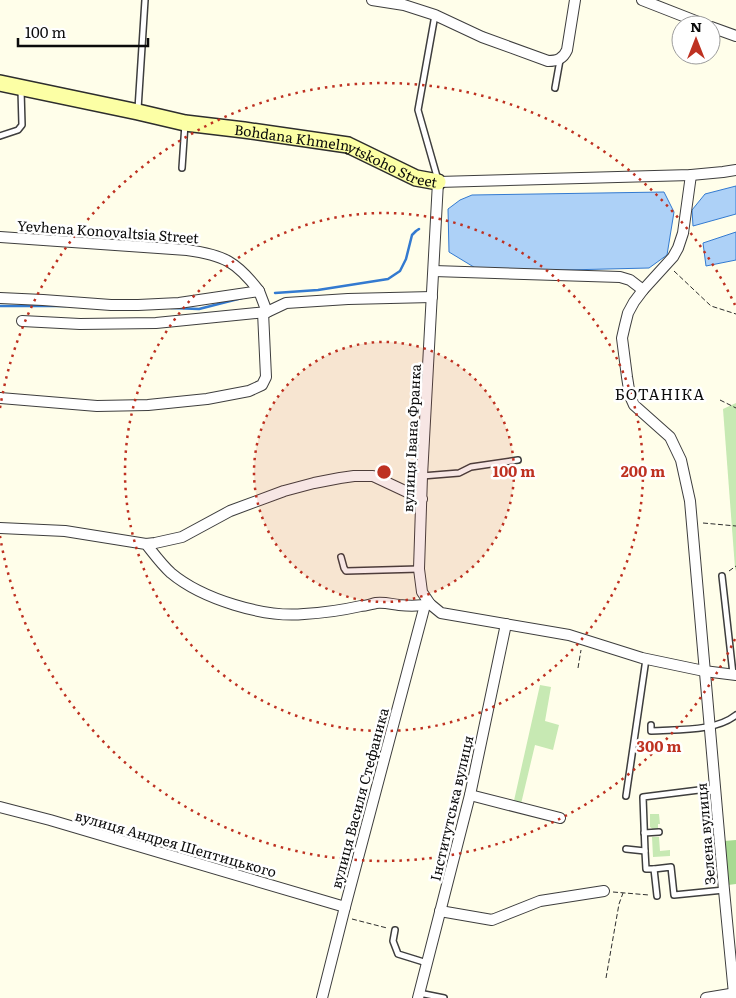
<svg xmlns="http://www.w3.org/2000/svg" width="736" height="998" viewBox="0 0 736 998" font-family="Literata,serif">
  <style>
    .green { fill: #c7e9b3 }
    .forest { fill: #a8da92 }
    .water { fill: #add1f7; stroke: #337ad0 }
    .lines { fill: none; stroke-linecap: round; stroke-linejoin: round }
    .stream { stroke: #337ad0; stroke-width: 2.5 }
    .lane-casing { stroke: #3e3e3e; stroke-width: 8 }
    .street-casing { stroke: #3e3e3e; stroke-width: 12 }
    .secondary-casing { stroke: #2d2d2d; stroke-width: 18 }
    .path { stroke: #2d2d2d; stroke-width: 1; stroke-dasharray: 5 2.5; stroke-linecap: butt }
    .lane { stroke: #fff; stroke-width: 5 }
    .street { stroke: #fff; stroke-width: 10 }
    .secondary { stroke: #fcffa5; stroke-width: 15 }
    .ring { fill: none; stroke: #be3121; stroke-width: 2.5; stroke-dasharray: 2.5 5 }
    .labels { text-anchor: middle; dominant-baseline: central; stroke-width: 5; stroke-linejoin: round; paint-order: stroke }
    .street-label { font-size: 14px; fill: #0b0b0b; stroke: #fff }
    .neighbourhood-label { font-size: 15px; letter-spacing: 1px; fill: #0b0b0b; stroke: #fff }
    .centre { fill: #be3121; stroke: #fff; stroke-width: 2.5 }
    .ring-label { font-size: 15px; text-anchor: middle; font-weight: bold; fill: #be3121; stroke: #fff; stroke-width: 5; stroke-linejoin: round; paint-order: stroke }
  </style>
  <rect width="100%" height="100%" fill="#fffeea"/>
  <g class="green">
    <polygon points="736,403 736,571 735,568 723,409"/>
    <polygon points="540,685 551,687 545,721 559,725 553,750 535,745 520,808 513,805"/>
    <polygon points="650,814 659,814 660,824 658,824 658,830 654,830 650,827"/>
    <polygon points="652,837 659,837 660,851 670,850 670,856 653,857"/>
  </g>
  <polygon class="forest" points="736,840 736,884 728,885 724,841"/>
  <g class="water">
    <polygon points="736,186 736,214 693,226 692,210 705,194"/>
    <polygon points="664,192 674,212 667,255 649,268 482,272 449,252 448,209 460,200 472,195"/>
    <polygon points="736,232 736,260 706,266 703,243"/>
  </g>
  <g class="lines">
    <g class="stream">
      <polyline points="275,293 318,290 388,279 400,271 406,259 412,235 416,231 419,229"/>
      <polyline points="0,306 66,306"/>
      <polyline points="171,308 199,309 242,298"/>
    </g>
    <defs>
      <g id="lane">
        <polyline points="435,15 418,110 438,180"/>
        <polyline points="555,88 560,60"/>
        <polyline points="138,109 145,0"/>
        <polyline points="0,136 18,130 22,125 21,90"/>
        <polyline points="182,168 185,124"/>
        <polyline points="422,476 459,473 471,467 518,460"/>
        <polyline points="341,557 344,568 346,571 419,569"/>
        <polyline points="722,576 733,674"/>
        <path d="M651,725v6c26,-2 64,1 85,-16"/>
        <polyline points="626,796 646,659"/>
        <polyline points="644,833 659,832"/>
        <polyline points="626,849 645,851"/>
        <polyline points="654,869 671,867 674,895 724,890"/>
        <polyline points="657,896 654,869 646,869 645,851 643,797 715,788"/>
        <polyline points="395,930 393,941 398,954 427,963"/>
        <polyline points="419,993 444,998"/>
      </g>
      <g id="street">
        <path d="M372,0l32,5 31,10 47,22 66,24c9,0 15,-2 19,-11l8,-50"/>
        <polyline points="642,0 706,25"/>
        <polyline points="711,27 736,36"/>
        <polyline points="736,170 723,172 691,175 438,182 422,476 419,569 422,592 430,604 441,613 569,635 642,658 704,671 736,675"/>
        <polyline points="691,175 683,233 678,248 673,257 643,290 634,302 628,313 625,325 622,338 627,377 630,396 634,405 670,437 681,460 690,501 724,890 734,994"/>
        <path d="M0,237l187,13c37,5 50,12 72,41"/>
        <polyline points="434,271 620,277 630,280 643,290"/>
        <polyline points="0,298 43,300 111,305 138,305 179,303 259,291 267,312"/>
        <polyline points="22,321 80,324 156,323 267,312 286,303 348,299 432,297"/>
        <polyline points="0,398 97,406 148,405 207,399 249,391 262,385 266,377 263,312"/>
        <path d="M0,528l65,3 81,13c8,10 16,21 25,29 31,26 93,45 133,41 20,-1 39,-4 57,-8 5,0 10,-2 15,-3 8,-1 15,1 23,2 10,1 21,1 31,-1"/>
        <polyline points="146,544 155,543 182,537 230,511 284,491 314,483 340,478 354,476 373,476 422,499"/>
        <polyline points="470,795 560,818"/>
        <polyline points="0,807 50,820 345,907"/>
        <polyline points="440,911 492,920 540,901 604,891"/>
        <polyline points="322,998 345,907 425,605"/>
        <polyline points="418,998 470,795 506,624"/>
        <polyline points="706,998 736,993"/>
      </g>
      <g id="secondary">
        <path id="s1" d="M0,83l138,29 47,11 59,7 104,15 68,33 22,4"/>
      </g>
    </defs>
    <use href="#lane" class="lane-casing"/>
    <use href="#street" class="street-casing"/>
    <use href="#secondary" class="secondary-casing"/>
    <g class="path">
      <polyline points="674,271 711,306 736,314"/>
      <polyline points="720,400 736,408"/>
      <polyline points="703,523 736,526"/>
      <polyline points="729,571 736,566"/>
      <polyline points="578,668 581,650"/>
      <polyline points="613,892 649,895"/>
      <polyline points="352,919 387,928"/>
      <polyline points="606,978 619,904 623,893"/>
    </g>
    <use href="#lane" class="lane"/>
    <use href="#street" class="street"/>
    <use href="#secondary" class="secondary"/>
  </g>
  <circle cx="384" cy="472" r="130" fill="#be3121" fill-opacity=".12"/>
  <g class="ring">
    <circle cx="384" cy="472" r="130"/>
    <circle cx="384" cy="472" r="259"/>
    <path d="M735 639A389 389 0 0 1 0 536M0 408A389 389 0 0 1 735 305"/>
  </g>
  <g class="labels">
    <g class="street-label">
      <text stroke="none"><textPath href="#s1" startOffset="345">Bohdana Khmelnytskoho Street</textPath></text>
      <text transform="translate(108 231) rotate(4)">Yevhena Konovaltsia Street</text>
      <text transform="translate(411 438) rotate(-87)">вулиця Івана Франка</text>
      <text transform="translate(359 798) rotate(-75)">вулиця Василя Стефаника</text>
      <text transform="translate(451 808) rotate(-77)">Інститутська вулиця</text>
      <text transform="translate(705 834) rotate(-95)">Зелена вулиця</text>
      <text transform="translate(176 843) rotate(16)">вулиця Андрея Шептицького</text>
    </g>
    <g class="neighbourhood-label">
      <text x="660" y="393">БОТАНІКА</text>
    </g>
  </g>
  <circle cx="384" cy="472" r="8" class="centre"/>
  <g class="ring-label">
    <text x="514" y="477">100 m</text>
    <text x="643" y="477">200 m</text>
    <text x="659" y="752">300 m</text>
  </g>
  <g transform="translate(696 40)"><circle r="24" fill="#ffffff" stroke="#9d9d9d"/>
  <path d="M0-4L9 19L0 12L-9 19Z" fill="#be3121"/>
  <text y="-8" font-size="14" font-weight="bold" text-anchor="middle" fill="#0b0b0b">N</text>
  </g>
  <path d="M18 38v8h130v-8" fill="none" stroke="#0b0b0b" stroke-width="2.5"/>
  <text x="25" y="38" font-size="15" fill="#0b0b0b" stroke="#ffffff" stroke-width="4" paint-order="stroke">100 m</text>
</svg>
